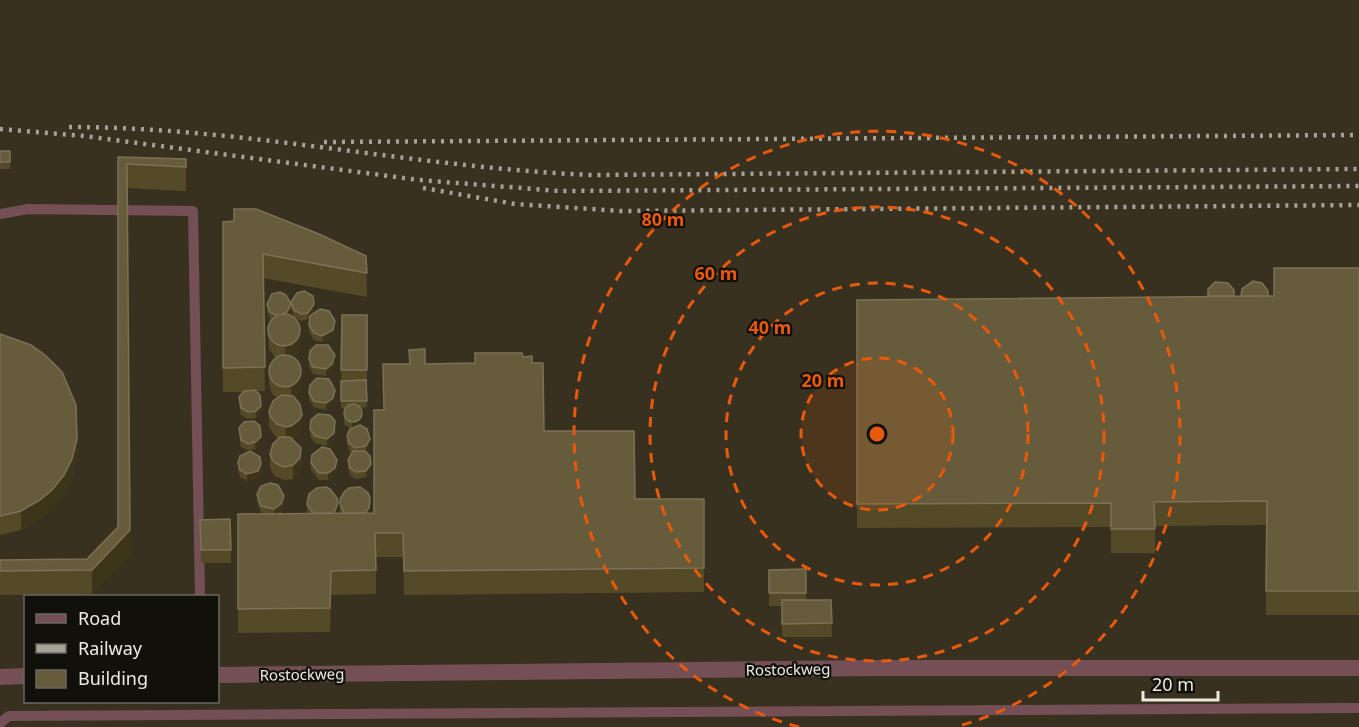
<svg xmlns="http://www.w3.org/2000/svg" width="1359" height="727" viewBox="0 0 1359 727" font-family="'Noto Sans',sans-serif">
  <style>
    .industrial { fill: #393120; fill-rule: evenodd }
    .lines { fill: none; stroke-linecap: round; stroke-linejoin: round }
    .service { stroke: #754f56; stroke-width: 10 }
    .minor { stroke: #754f56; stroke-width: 16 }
    .rail { stroke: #a5a298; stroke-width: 4.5; stroke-dasharray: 3 6; stroke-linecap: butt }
    .wall { fill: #554a27 }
    .shaded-wall { fill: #3d3519 }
    .building { fill: #665b3b; stroke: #7b7255; stroke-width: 1.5 }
    .ring { fill: none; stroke: #e8590c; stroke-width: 3; stroke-dasharray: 10 8 }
    .labels { text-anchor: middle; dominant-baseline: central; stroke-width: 4.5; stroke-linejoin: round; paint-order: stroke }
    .street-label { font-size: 15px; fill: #edeae2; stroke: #11100a }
    .centre { fill: #e8590c; stroke: #11100a; stroke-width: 3 }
    .ring-label { font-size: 18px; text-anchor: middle; font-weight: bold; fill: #e8590c; stroke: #11100a; stroke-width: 4.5; stroke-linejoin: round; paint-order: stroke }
  </style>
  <rect width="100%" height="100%" fill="#2a271a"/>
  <path class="industrial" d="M0,0h1359v727h-1359zM26,596h192v106h-192z"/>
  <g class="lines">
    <g class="service">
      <polyline points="0,214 28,209 193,211 200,596"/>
      <polyline points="0,723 9,716 1359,708"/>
    </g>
    <g class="minor">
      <polyline points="218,675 878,668 1359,668"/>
      <polyline points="0,677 26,676"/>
    </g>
    <g class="rail">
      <path d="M69,127c175,0 348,41 523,48l767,-6"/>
      <polyline points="0,129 84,136 419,180 559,191 1359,186"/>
      <polyline points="324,142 1359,135"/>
      <polyline points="423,188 515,204 621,211 1359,205"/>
    </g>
  </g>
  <g class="wall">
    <rect x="0" y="151" width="10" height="18"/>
    <polygon points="118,157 186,159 186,191 127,188 130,554 92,594 0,595 0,560 87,559 118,527"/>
    <polygon points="223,222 366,256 367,297 263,278 265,391 256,391 261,412 256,418 248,419 241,415 239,404 239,397 243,392 223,392"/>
    <polygon points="1359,268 1359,615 1266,615 1266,525 1155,526 1155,553 1111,553 1111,527 857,528 857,300 1274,296"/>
    <polygon points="267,304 291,304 314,310 310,316 335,328 333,336 322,342 314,340 309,332 310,317 308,319 301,321 294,317 291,309 289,315 300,347 298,352 293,357 301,382 299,393 293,397 302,428 299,433 292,439 301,461 300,471 293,479 284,480 275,476 272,472 270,467 270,454 279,438 277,438 270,429 269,424 269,411 278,398 272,394 269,384 269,371 277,357 275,357 269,349 268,330 272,320 270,319 267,311"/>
    <polygon points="342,315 367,315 367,407 360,408 362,423 360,425 370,446 366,452 371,471 366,477 356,479 350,475 348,467 348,460 352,453 349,450 347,443 347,436 351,429 344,424 344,411 346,408 341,408"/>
    <polygon points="0,334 77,458 72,478 64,494 52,509 40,519 21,530 0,535"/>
    <polygon points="409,350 425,364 475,363 523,357 544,431 635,499 704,499 704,592 404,595 403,557 376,557 376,594 331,595 330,632 238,633 238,514 266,514 261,513 257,501 257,494 284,503 281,511 280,512 283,514 307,513 307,504 340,513 340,499 370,513 374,513 383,410 409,364"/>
    <polygon points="309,359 335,362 332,371 326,376 313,374 309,366"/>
    <polygon points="309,393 335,397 333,404 326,410 314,407 309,400"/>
    <polygon points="239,428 261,444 255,449 248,450 241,447 239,435"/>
    <polygon points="335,428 334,440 327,446 315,443 310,436 310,429"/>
    <polygon points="238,463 261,471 258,478 247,481 240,477 238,470"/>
    <polygon points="311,463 337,466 335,475 328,480 319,480 311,470"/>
    <polygon points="230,519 231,563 201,563 200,520"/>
    <polygon points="806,569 806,600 831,600 832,637 782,637 782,606 769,606 769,570"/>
  </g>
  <g class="shaded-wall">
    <polygon points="291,304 291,311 287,319 277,323"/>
    <polygon points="314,304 314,310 308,319 308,313"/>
    <polygon points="335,321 335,328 333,336 322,342 322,336"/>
    <polygon points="300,334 300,347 298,352 290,359 285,360 285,346"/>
    <polygon points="335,355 335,362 332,371 326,376 326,369"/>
    <polygon points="301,369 301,382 299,393 291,399 291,386"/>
    <polygon points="335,390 335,397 333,404 326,410 326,403"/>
    <polygon points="261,406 261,412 256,418 256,411"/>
    <polygon points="302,415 302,428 299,433 291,439 286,440 286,427"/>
    <polygon points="362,416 362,423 358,428 352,429 352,423"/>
    <polygon points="335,421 334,440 327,446 327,439"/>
    <polygon points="261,437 261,444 255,449 255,442"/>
    <polygon points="77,439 77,458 72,478 64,494 52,509 40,519 21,530 21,511"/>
    <polygon points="370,439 370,446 366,453 366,446"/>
    <polygon points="301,448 300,471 293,479 293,465"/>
    <polygon points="337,460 337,466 335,475 328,480 328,473"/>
    <polygon points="261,464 261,471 258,478 247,481 247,474"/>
    <polygon points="371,464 371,471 366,477 366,471"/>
    <polygon points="284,496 284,503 281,511 274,516 274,509"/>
    <polygon points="338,503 338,517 325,531"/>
    <polygon points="130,530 130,554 92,594 92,570"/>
  </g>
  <g class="building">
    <rect x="0" y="151" width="10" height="11"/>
    <polygon points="118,157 186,159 186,167 127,164 130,530 92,570 0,571 0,560 87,559 118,527"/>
    <polygon points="234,209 256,209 319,234 366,256 367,273 263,254 265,367 223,368 223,222 234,221"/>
    <polygon points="1274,268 1359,268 1359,591 1266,591 1267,501 1154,502 1155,529 1111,529 1111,503 857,504 857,300 1274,296"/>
    <polygon points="1253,281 1262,283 1268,291 1268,296 1241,296 1242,289"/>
    <polygon points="1215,282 1228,283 1234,290 1234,296 1208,296 1208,289"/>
    <polygon points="304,291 313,296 314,304 308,313 301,314 294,310 291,302 297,293"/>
    <polygon points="280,292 286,295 291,304 287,312 277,316 270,312 267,304 272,294"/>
    <polygon points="320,309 329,311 335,321 333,330 322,336 314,333 309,325 310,316"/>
    <circle cx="284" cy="330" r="16"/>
    <polygon points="342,315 367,315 367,370 341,370"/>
    <polygon points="0,334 31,345 45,355 62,372 76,405 77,439 72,459 64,475 52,490 40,500 21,511 0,516"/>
    <polygon points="316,345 328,345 335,355 332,364 326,369 313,367 309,359 310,351"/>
    <polygon points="425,349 425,364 475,363 475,353 522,353 523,357 532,356 532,363 543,363 544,431 634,431 635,499 704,499 704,568 404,571 403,533 375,533 376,570 331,571 330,608 238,609 238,514 374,513 374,410 384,410 383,364 410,364 409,350"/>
    <circle cx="285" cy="371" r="16"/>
    <polygon points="317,378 329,379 335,390 333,398 326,403 314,401 309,393 310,385"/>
    <polygon points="366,380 367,401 341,401 341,381"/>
    <polygon points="255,390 260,395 261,406 256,411 248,412 241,408 239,397 244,391"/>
    <polygon points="282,395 293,396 300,404 302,415 299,420 291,426 286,427 277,424 270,416 269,411 273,401"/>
    <circle cx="353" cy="413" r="9"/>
    <polygon points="318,414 330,415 335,421 334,433 327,439 315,436 310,429 311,420"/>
    <polygon points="254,421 260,426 261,437 255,442 248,444 241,440 239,428 244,422"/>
    <polygon points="360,425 367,429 370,439 366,446 355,448 349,443 347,436 350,429"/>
    <polygon points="280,437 290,437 301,448 300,458 293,465 284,467 275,463 272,459 270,454 273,444"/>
    <polygon points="322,447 330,449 337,460 335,468 328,473 319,473 311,463 312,455"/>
    <polygon points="250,451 260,457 261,464 258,471 247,474 240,470 238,463 240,456"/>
    <polygon points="353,451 365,451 370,456 371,464 366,471 356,472 350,468 348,460"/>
    <polygon points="270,483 278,485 284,496 281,504 274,509 261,506 257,494 261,486"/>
    <polygon points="327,487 331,490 337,498 338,503 334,513 313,513 307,504 309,494 317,488"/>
    <polygon points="360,487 368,493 370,498 369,508 365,513 344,513 340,504 340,499 345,491 349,488"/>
    <polygon points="230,519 231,550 201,550 200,520"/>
    <polygon points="806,569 806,593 769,593 769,570"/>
    <polygon points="782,600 831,600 832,623 782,624"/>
  </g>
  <circle cx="877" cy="434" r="76" fill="#e8590c" fill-opacity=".12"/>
  <g class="ring">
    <circle cx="877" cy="434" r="76"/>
    <circle cx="877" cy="434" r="151"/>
    <circle cx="877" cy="434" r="227"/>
    <path d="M799 727A303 303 0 1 1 955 727"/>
  </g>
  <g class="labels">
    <g class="street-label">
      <text transform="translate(788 669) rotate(-1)">Rostockweg</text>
      <text transform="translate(302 674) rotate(-1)">Rostockweg</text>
    </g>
  </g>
  <circle cx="877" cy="434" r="9" class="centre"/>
  <g class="ring-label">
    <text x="663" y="226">80 m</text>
    <text x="716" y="280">60 m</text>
    <text x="770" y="334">40 m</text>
    <text x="823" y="387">20 m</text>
  </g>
  <rect x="24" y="595" width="195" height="108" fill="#11100a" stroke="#696760" stroke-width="1.5"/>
  <rect x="36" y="614" width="30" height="9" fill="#754f56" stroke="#696760" stroke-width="1.5"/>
  <text x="78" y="625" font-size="18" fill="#edeae2">Road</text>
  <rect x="36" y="644" width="30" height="9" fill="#a5a298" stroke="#696760" stroke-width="1.5"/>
  <text x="78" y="655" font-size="18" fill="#edeae2">Railway</text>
  <rect x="36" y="670" width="30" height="18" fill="#665b3b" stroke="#696760" stroke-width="1.5"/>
  <text x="78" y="685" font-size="18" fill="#edeae2">Building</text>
  <path d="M1143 691v9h75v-9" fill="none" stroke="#edeae2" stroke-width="3"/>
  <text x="1152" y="691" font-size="18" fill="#edeae2" stroke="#11100a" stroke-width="4.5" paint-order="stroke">20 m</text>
</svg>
